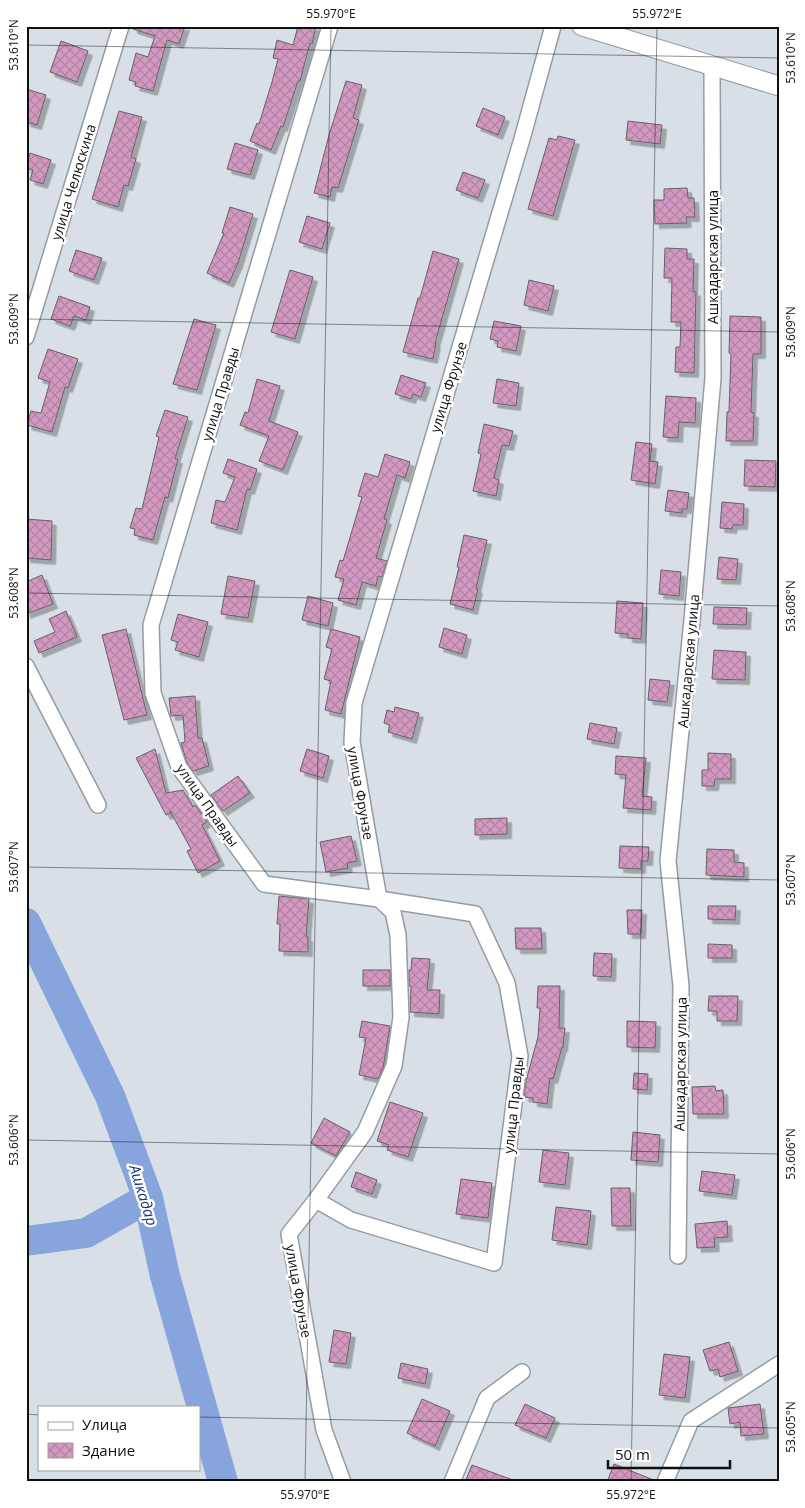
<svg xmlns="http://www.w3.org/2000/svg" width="805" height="1508" viewBox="0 0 805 1508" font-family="'Open Sans',sans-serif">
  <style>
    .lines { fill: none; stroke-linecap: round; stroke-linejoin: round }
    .river { stroke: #87a4dc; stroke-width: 30 }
    .building { fill: url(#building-cross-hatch); stroke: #686065; filter: url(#shadow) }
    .minor-casing { stroke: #959ba2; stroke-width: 18 }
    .tertiary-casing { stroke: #959ba2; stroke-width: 21 }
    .minor { stroke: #fff; stroke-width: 15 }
    .tertiary { stroke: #fff; stroke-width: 19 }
    .ticks { fill: none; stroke: #0e1012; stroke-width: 1; stroke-opacity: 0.45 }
    .labels { text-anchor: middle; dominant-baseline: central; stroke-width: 5; stroke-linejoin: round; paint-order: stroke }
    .street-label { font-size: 14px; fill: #0e1012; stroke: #fff }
    .water-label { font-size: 15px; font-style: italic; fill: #173677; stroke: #fff }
    .neatline { fill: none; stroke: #0e1012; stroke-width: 2 }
    .ticks-label { font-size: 12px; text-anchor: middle; fill: #0e1012 }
  </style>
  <defs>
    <pattern id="building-cross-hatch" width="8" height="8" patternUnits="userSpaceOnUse" patternTransform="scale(1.25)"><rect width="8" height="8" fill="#d298c0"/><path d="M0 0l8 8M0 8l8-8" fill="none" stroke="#b382a4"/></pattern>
    <filter id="shadow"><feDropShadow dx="4.5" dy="4.5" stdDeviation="0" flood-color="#0004"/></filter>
  </defs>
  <rect width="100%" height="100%" fill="#d9dfe6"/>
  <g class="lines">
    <g class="river">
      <polyline points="26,923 110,1096 148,1198 165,1276 223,1482"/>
      <polyline points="26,1241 86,1233 148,1198"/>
    </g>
  </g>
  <g class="building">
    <polygon points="133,26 185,26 179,44 167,40 153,91 135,86 136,82 129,80 136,53 148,57 155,36 133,29"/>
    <polygon points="298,26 316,26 312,44 310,43 300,81 298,81 283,127 281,126 271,150 250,141 257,123 259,124 272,82 278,59 273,58 277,40 293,45"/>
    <polygon points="61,41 88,51 77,82 50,72"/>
    <polygon points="346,81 362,85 353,118 359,120 338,188 332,187 330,197 314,193 329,135"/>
    <polygon points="26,89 46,95 37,125 26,122"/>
    <polygon points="483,108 505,117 498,135 476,126"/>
    <polygon points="119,111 142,117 131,157 136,159 128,186 124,185 118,207 92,199"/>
    <polygon points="628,121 662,125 660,144 626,140"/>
    <polygon points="558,136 575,140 553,216 528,209 549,138 557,140"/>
    <polygon points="235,143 258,150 250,175 227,169"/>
    <polygon points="30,153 51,160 43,184 30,180 33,170 26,168"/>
    <polygon points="463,172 485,180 478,198 456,190"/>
    <polygon points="687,188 688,198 694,198 695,217 686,217 687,223 655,224 654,200 664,200 664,189"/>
    <polygon points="230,207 253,214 238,263 229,283 207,273 224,233 222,233"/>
    <polygon points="307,216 330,223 322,249 299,242"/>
    <polygon points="665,248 687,249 687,259 694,259 693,291 696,292 694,373 675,372 676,347 680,347 681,322 671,322 672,278 664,278"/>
    <polygon points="76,250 102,258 94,280 69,271"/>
    <polygon points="433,251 459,259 435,343 436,343 433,359 403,352 418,298 420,298"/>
    <polygon points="290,270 313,277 295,339 271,332"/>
    <polygon points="529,280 554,286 548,311 524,305"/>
    <polygon points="59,296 90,307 86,320 74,316 70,326 51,319"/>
    <polygon points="730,316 761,317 761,354 753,354 751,412 754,413 753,441 726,441 727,412 729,412 731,354 729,353"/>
    <polygon points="194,319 216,325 197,390 173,384"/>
    <polygon points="494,321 521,326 516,351 497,347 498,341 490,339"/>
    <polygon points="48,349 78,359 68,388 65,387 52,432 27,425 31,411 41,413 50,382 38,378"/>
    <polygon points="401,375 426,383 421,397 413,394 411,399 395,394"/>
    <polygon points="257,379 280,386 269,421 298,432 283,470 259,461 269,436 240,425 245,412 248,413"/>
    <polygon points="497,379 519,383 516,406 493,403"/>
    <polygon points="666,396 696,398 695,423 679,422 678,438 663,437"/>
    <polygon points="165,410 188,417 175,459 178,459 168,498 165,497 153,540 134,535 135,529 130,528 136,508 142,509 159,437 156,436"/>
    <polygon points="484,424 513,431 509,446 502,445 494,478 499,480 496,496 473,491 481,454 478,453"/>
    <polygon points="636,442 652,444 650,461 658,462 655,484 631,480"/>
    <polygon points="385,454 410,462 405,478 397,475 384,519 387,520 376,558 387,561 382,577 378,576 376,586 362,582 356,605 338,600 344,579 335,577 340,560 343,561 362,497 358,496 365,473 378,477"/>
    <polygon points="228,459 257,469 250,490 247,489 237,530 211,523 216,500 225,502 235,477 223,473"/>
    <polygon points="745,460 776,461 775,487 744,486"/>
    <polygon points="668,490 689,493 687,509 682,509 682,513 665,511"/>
    <polygon points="722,502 744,504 743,525 733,525 732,529 720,528"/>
    <polygon points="26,519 52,521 51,560 26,558"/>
    <polygon points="464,535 487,540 476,589 478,589 473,610 450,604 459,567 457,567"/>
    <polygon points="719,557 738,559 736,580 717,579"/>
    <polygon points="661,570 681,572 679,596 659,594"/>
    <polygon points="42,575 53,604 26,614 26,582"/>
    <polygon points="228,576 255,581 248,618 221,614"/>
    <polygon points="308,596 333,603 328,626 302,620"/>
    <polygon points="617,601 643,603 641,639 628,638 628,634 615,633"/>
    <polygon points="714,607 747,608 746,625 713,624"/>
    <polygon points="66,611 77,637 39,653 34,641 55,632 49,619"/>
    <polygon points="178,614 208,622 199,657 175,650 178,642 171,640"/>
    <polygon points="444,628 467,635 462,654 439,647"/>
    <polygon points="126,629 147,715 124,720 102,635"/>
    <polygon points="331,629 360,637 341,714 325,710 331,681 324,679 332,649 326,647"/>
    <polygon points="714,650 746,652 745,680 712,679"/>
    <polygon points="650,679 670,681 667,702 648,700"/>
    <polygon points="195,696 198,738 202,738 209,766 193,771 187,763 181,743 185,742 183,715 171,716 169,698"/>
    <polygon points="395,707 419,713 412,739 388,732 390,725 384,723 387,710 394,712"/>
    <polygon points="590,723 617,728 614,744 587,739"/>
    <polygon points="155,749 166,793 183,790 193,807 195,805 207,822 202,825 220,861 198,873 187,851 191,849 170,811 171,813 166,815 136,758"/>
    <polygon points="307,749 329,756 323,778 300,771"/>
    <polygon points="708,753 731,754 731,779 715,779 714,786 702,786 702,770 708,770"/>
    <polygon points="616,756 646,758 642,796 652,797 651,810 623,808 626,775 615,774"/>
    <polygon points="238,776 250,793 223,811 211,795"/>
    <polygon points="507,818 507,834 475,835 475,819"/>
    <polygon points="351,836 357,861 347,863 348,868 326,872 320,842"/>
    <polygon points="620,846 649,847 648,861 641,861 641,869 619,868"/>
    <polygon points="707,849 734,850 734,862 744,863 744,877 706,875"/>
    <polygon points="279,896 309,899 306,937 308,937 308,952 279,951 280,924 277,924"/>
    <polygon points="708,906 736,906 735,920 708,919"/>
    <polygon points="627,910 642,910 641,934 628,934"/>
    <polygon points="515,928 541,928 542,949 516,949"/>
    <polygon points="708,944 732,945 732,958 708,958"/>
    <polygon points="594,953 612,954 611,977 593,976"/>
    <polygon points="412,958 430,959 427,990 440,990 439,1014 410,1012 411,986 409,986 409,970 411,970"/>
    <rect x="363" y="970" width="27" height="16"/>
    <polygon points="538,986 560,986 559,1028 565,1028 563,1047 562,1047 553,1079 550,1078 547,1104 533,1102 533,1098 524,1097 526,1081 538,1037 540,1008 537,1008"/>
    <polygon points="709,996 738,996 737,1021 717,1021 717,1011 708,1011"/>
    <polygon points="362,1021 390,1026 383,1068 378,1079 359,1075 366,1038 359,1037"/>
    <polygon points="627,1021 656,1022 655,1048 627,1047"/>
    <polygon points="634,1073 648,1074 647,1090 633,1089"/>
    <polygon points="715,1086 716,1091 723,1090 724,1114 693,1114 692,1087"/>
    <polygon points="390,1102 423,1113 408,1157 387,1150 389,1145 377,1141"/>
    <polygon points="324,1118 350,1132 336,1156 311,1143"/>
    <polygon points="633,1132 660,1135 658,1162 631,1160"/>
    <polygon points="543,1150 569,1153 565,1185 539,1182"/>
    <polygon points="702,1171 735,1175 732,1195 699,1191"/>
    <polygon points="356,1172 377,1180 372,1194 351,1187"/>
    <polygon points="461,1179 492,1183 488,1218 456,1214"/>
    <polygon points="611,1188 630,1188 631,1226 612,1226"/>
    <polygon points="556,1207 591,1211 587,1245 552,1240"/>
    <polygon points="727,1221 728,1237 714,1238 715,1247 697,1248 695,1224"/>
    <polygon points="334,1330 351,1333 346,1364 329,1362"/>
    <polygon points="729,1342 738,1371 720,1377 718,1369 710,1371 703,1350"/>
    <polygon points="664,1354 690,1357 685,1398 659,1395"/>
    <polygon points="401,1363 428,1369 425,1384 398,1378"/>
    <polygon points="422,1399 450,1411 435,1446 407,1433"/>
    <polygon points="525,1404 555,1418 546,1438 515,1425"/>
    <polygon points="760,1404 764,1434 741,1436 740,1422 730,1424 728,1408"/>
    <polygon points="614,1464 656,1481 656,1482 607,1482"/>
    <polygon points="472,1465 513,1480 512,1482 465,1482"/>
  </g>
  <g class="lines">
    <defs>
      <g id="minor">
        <polyline points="26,337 121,26"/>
        <polyline points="26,666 98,805"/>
        <polyline points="316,1200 351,1220 494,1263 520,1056 507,983 475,914 379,899 264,884 179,767 153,693 151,625 330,26"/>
        <polyline points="678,1256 681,986 668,861 692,620 713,378 712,65"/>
        <polyline points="343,1482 324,1430 289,1234 316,1200 365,1132 394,1066 401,1017 398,935 393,912 379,899 352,742 354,703 522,139 553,26"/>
        <polyline points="452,1482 487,1398 522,1372"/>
        <polyline points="665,1482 691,1421 779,1364"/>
      </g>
      <polyline id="tertiary" points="582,26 779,86"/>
    </defs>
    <use href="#minor" class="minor-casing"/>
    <use href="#tertiary" class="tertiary-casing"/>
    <use href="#minor" class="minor"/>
    <use href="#tertiary" class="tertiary"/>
  </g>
  <path class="ticks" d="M26,45l753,13M26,319l753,13M26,593l753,13M26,867l753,13M26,1140l753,14M26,1414l13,1M199,1417l580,11M305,1482l26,-1456M631,1482l26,-1456"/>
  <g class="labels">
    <g class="street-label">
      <text transform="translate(73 182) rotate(-73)">улица Челюскина</text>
      <text transform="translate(712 257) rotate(-90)">Ашкадарская улица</text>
      <text transform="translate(448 387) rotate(-73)">улица Фрунзе</text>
      <text transform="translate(220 394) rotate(-73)">улица Правды</text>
      <text transform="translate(688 661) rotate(-85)">Ашкадарская улица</text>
      <text transform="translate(361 793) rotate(80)">улица Фрунзе</text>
      <text transform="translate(208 805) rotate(55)">улица Правды</text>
      <text transform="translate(680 1064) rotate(-89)">Ашкадарская улица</text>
      <text transform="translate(513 1105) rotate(-84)">улица Правды</text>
      <text transform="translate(299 1291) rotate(80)">улица Фрунзе</text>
    </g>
    <g class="water-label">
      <text transform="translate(144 1195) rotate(73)">Ашкадар</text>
    </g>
  </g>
  <rect width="805" height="1508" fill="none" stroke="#ffffff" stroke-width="55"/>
  <rect x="38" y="1406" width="162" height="65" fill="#ffffff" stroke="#9f9fa0"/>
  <rect x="48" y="1422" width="25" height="8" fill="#ffffff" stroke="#9f9fa0"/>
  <text x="82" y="1430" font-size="15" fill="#0e1012">Улица</text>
  <rect x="48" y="1443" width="25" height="15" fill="url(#building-cross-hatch)" stroke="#9f9fa0"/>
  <text x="82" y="1456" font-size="15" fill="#0e1012">Здание</text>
  <path d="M608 1460v8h122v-8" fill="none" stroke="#0e1012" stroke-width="2.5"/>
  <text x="615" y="1460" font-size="15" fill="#0e1012" stroke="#ffffff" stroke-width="4" paint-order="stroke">50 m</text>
  <rect x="28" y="28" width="750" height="1452" class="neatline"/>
  <g class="ticks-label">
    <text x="331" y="18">55.970°E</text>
    <text x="657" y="18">55.972°E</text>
    <text transform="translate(14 45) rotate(-90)" y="4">53.610°N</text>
    <text transform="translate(791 58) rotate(-90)" y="4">53.610°N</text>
    <text transform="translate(14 319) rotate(-90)" y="4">53.609°N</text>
    <text transform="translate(791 332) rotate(-90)" y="4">53.609°N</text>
    <text transform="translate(14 593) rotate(-90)" y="4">53.608°N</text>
    <text transform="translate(791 606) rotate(-90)" y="4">53.608°N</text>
    <text transform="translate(14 867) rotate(-90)" y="4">53.607°N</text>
    <text transform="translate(791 880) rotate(-90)" y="4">53.607°N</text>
    <text transform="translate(14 1140) rotate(-90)" y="4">53.606°N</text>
    <text transform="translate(791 1154) rotate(-90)" y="4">53.606°N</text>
    <text transform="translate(791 1427) rotate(-90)" y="4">53.605°N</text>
    <text x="305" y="1499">55.970°E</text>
    <text x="631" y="1499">55.972°E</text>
  </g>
</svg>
